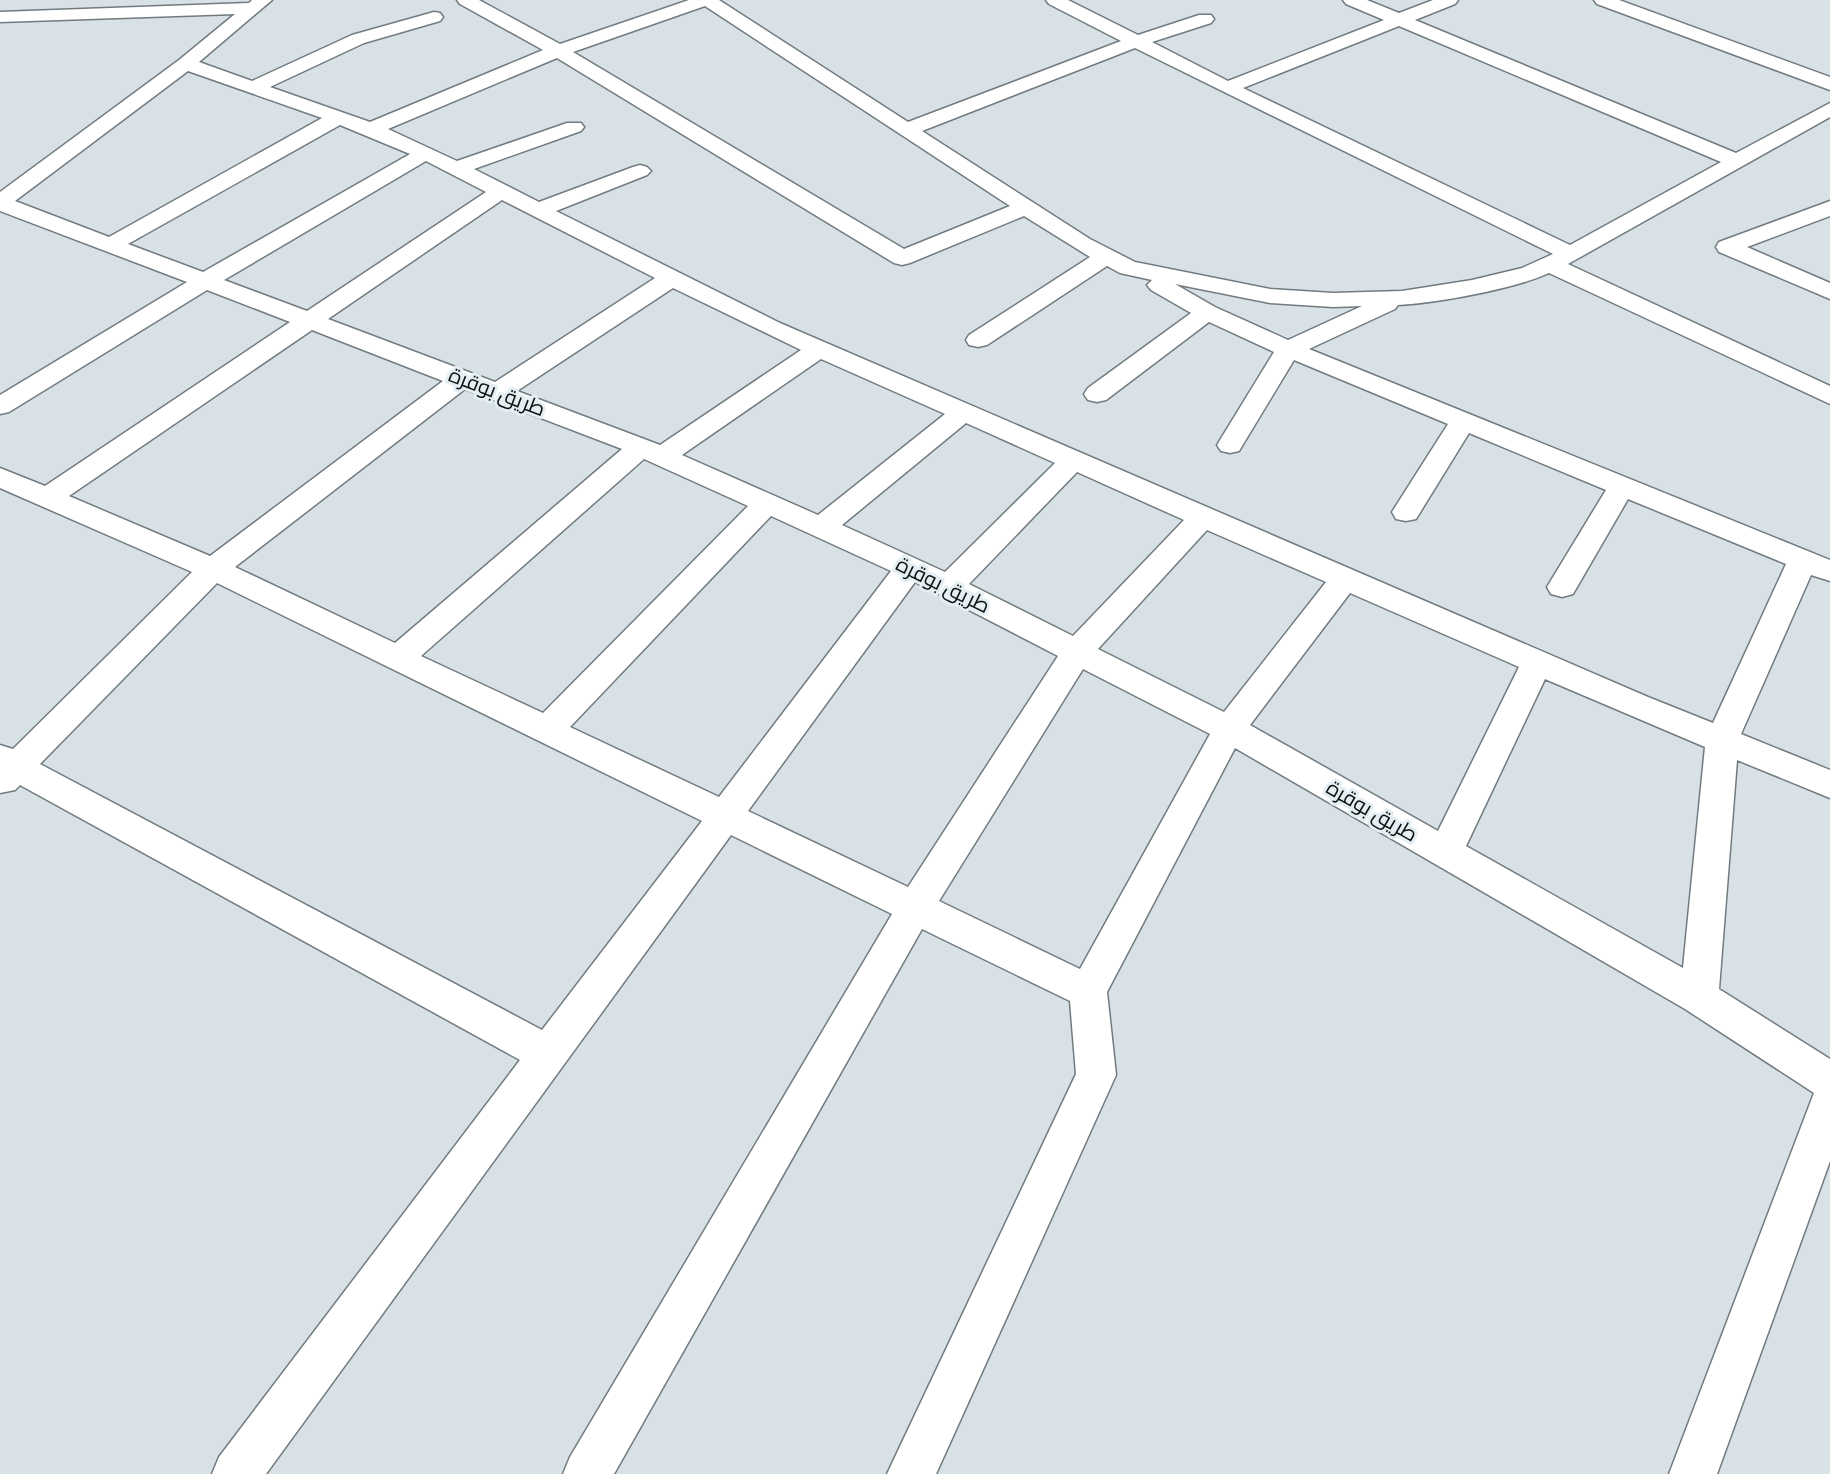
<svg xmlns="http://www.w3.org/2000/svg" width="1830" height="1474" viewBox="0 0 1830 1474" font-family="Bitter,Cairo,serif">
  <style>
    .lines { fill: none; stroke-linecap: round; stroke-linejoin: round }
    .street-casing { stroke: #727b80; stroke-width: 3 }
    .street { fill: #fff; fill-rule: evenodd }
    .labels { text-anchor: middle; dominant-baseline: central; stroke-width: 6; stroke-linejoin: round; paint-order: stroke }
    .street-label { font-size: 21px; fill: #0e1213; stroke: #e4eff3 }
  </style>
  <rect width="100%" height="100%" fill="#d7e1e6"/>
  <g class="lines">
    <defs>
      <g id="street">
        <path d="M252,0h20l-73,62 53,19 100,-46 82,-23 6,1 3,4 -3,4 -76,22 -94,44 100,35 173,-72 -83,-46 -3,-4h22l81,44 129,-44h30l189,122 213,-81 -72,-37 -3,-4h22l70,35 61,-20h12l3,4 -3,4 -59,19 76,39 156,-61 -38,-16 -3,-4h24l32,13 34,-13h25l-3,4 -40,16 321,133 94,-50v14l-262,147 262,122v18l-281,-131c-35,16 -112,30 -151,32l-3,4 -86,40 521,211v21l-19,-6 -70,159 89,36v28l-93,-38 -18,229 111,70v102l-113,313h-48l145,-381 -129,-84 -450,-261 -128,244 9,83 -180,399h-49l189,-400 -6,-73 -148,-72 -308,545h-51l7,-17 322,-543 -161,-79 -465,639h-54l7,-17 301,-397 -500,-275 -5,5 -15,3v-48l13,4 179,-177 -192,-84v-20l45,18 245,-164 -83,-32 -198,122 -9,2v-19l187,-113 -187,-71v-19l179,-132 56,-46 -235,8v-10l249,-9zM705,6l305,200 -106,43 -331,-197zM1399,26l322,136 -151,83 -327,-157zM1135,48l418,206 -31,14 -50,12 -70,11 -69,2 -63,-4 -135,-27 -45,-23 -168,-108zM557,58l337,205 8,2 8,-2 114,-47 66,41 -121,78 -3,5 3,5 9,2 9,-2 120,-79 13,7 32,7 -5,5 4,5 40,23 -103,75 -4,6 4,6 9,2 9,-2 103,-78 65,30 -57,93 4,6 9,2 9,-2 55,-91 154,64 -56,88 4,7 10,2 10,-2 53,-86 137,57 -59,97 4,7 11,3 11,-3 55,-95 158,65 -73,159 -65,-26 -868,-374 -224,-112 91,-36 4,-4 -4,-4 -7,-2 -7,2 -94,35 -65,-33 107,-38 3,-4 -3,-4h-14l-110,38 -69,-32zM188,71l134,47 -213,119 -94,-36zM340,125l70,29 -207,118 -75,-28zM426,161l60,31 -179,119 -83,-31zM502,200l153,78 -160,104 -167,-63zM1175,284l95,19 63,4 29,-1 -74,34 -73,-33zM673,288l128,62 -141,95 -143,-54zM312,330l131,51 -233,175 -141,-60zM821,359l124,55 -127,101 -136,-60zM465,389l157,60 -227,194 -160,-76zM966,423l89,40 -110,109 -103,-47zM644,459l104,47 -205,207 -122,-57zM1077,472l107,48 -111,116 -104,-52zM771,516l120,55 -172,226 -149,-70zM1207,530l119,52 -102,130 -126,-63zM915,582l143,74 -150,231 -160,-76zM217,583l485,238 -160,209 -502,-266zM1350,593l169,74 -81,164 -188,-106zM1083,669l127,65 -130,235 -141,-68zM1545,679l160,68 -22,221 -217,-122z"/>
        <polygon points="1594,0 1619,0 1830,77 1830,90 1597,4"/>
        <polygon points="1830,201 1830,216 1747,247 1830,283 1830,299 1719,252 1716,247 1719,242"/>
      </g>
    </defs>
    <use href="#street" class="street-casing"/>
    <use href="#street" class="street"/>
  </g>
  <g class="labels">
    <g class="street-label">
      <text transform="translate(497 392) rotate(21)">طريق بوقرة</text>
      <text transform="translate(943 585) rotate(26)">طريق بوقرة</text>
      <text transform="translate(1372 811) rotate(30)">طريق بوقرة</text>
    </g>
  </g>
</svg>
